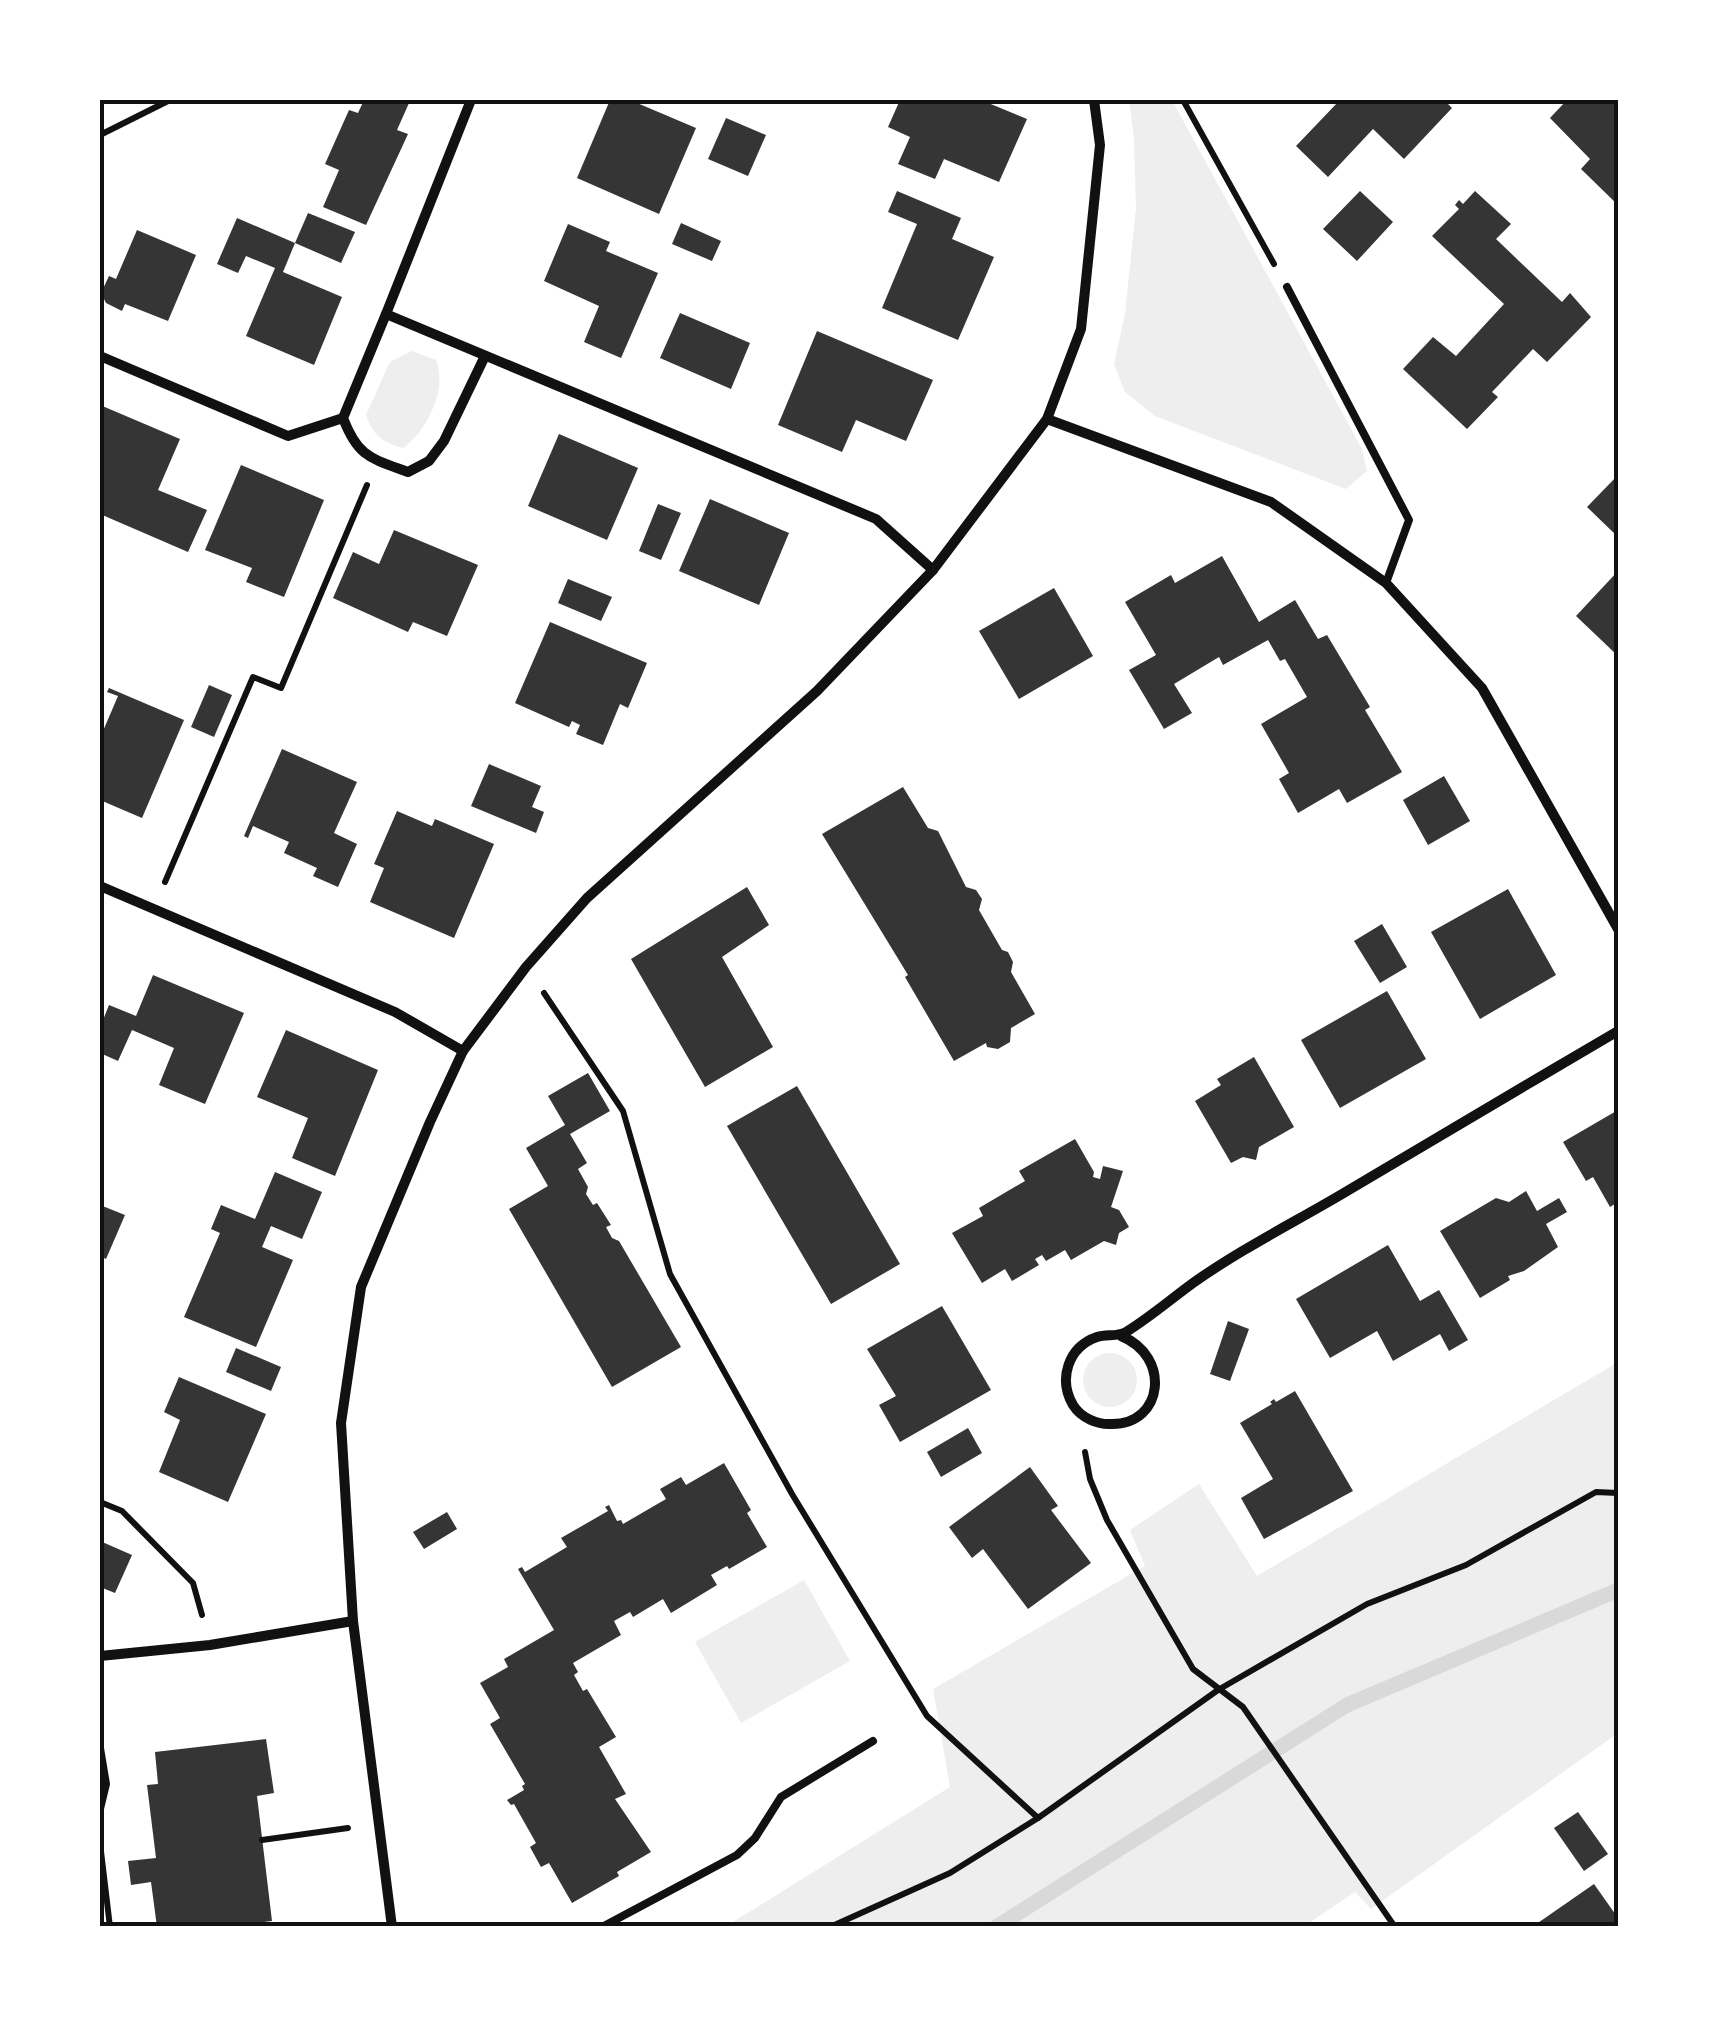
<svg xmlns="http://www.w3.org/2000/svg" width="1718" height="2027" viewBox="0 0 1718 2027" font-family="Quicksand,sans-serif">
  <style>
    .green { fill: #eee }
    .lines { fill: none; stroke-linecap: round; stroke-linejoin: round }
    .stream { stroke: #d9d9d9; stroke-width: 15 }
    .building { fill: #353535 }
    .path { stroke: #111; stroke-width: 6 }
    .service { stroke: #111; stroke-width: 8 }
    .minor { stroke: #111; stroke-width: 10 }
    .neatline { fill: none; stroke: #111; stroke-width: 4 }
  </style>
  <rect width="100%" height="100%" fill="#fff"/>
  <g class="green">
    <polygon points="1129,100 1172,100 1362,449 1367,471 1346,489 1155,416 1125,392 1114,364 1125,314 1136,208 1134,139"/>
    <path d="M412,351l24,9c12,28 -9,71 -33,88 -21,-6 -29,-11 -37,-33l24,-53z"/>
    <circle cx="1110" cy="1380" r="27"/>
    <polygon points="1618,1362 1618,1733 1371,1909 1355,1892 1303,1927 725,1927 950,1787 933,1689 1145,1566 1130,1530 1199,1484 1257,1576"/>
    <polygon points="804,1580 850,1661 741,1723 695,1642"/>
  </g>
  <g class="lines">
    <polyline class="stream" points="996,1927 1347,1705 1618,1590"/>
  </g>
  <g class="building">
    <polygon points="364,100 401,100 409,103 397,130 408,134 366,225 323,207 339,170 325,164 349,110 358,113"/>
    <polygon points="610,100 630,100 696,128 659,214 577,178"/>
    <polygon points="900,100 981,100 1027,119 999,182 944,159 935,179 898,164 910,137 888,127"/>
    <polygon points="1340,100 1444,100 1452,108 1404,159 1373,129 1328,177 1296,146"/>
    <polygon points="1567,100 1618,100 1618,205 1581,169 1590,159 1550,118"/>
    <polygon points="726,118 766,135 748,176 708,159"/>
    <polygon points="897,191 961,218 952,239 994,257 958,340 882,308 917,224 888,212"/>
    <polygon points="1360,191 1393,222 1357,261 1323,229"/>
    <polygon points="1475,191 1511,224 1496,239 1562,302 1570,293 1591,317 1547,362 1533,349 1492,392 1498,397 1467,429 1403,369 1433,337 1456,356 1504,304 1432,236 1459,209 1455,205 1459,200 1463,204"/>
    <polygon points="308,213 355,232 341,263 295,243"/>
    <polygon points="237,218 295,243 283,272 342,297 314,365 246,336 275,268 246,256 238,273 217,264"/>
    <polygon points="681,223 721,241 712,261 672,244"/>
    <polygon points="568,224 610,242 606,251 658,273 621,358 584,342 599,306 544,281"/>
    <polygon points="137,230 196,255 168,321 125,304 122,311 106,303 101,293 109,276 116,279"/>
    <polygon points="680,313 750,343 731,389 660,358"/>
    <polygon points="817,331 933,380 906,441 856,420 842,452 778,425"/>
    <polygon points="100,405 180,439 158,490 207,510 188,552 100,514"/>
    <polygon points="559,434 638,468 607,540 528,506"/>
    <polygon points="241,465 324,500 284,597 246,582 252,568 205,550"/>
    <polygon points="1618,475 1618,537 1587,507"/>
    <polygon points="710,499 789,533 759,605 679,571"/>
    <polygon points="658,504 681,513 661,560 639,551"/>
    <polygon points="394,530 478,565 447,636 413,622 408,632 333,598 353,552 379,564"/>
    <polygon points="1222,556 1259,622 1295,600 1318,639 1327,635 1370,707 1365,710 1402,772 1347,803 1339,789 1298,813 1279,779 1289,773 1261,724 1307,697 1285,659 1280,661 1268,640 1223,665 1219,657 1174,684 1192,713 1164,729 1129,670 1156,655 1125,602 1171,575 1175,583"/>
    <polygon points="1618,571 1618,656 1576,616"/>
    <polygon points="568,579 612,597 601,621 558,603"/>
    <polygon points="1054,588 1093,656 1019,699 979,631"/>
    <polygon points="550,622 647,663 628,708 620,704 603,745 576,734 580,725 572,721 569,727 515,703"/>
    <polygon points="209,685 232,695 214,737 191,727"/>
    <polygon points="109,688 184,720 142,818 100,800 100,738 118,696 107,692"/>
    <polygon points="282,749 357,782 334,833 357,844 338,887 313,876 317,868 284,853 289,842 253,826 248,838 244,836"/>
    <polygon points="489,764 541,786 532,807 544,812 536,833 471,806"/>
    <polygon points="1444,776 1470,821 1428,845 1403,800"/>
    <polygon points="903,787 928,828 938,831 966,887 976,890 982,899 979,910 1002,950 1008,952 1013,962 1011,972 1035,1014 1011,1028 1010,1042 998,1049 987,1047 986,1043 954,1061 905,977 908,975 822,834"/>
    <polygon points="397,811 432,826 435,819 494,844 454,938 370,902 384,868 374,864"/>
    <polygon points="747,887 769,925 722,957 773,1047 705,1087 631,959"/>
    <polygon points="1508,889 1556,975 1480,1019 1431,932"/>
    <polygon points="1382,924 1407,967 1380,983 1354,941"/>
    <polygon points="153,975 244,1013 205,1104 159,1085 174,1048 132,1030 118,1061 100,1053 100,1019 103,1020 109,1005 136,1016"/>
    <polygon points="1387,991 1426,1059 1340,1108 1301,1040"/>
    <polygon points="286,1030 378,1070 335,1176 292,1158 308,1118 257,1097"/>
    <polygon points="1254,1057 1294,1127 1259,1147 1256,1160 1243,1157 1231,1163 1195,1101 1221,1085 1217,1079"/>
    <polygon points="588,1073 610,1111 570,1134 587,1163 578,1169 588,1187 586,1194 593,1205 597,1203 611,1225 606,1227 612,1238 619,1241 681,1347 612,1387 509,1209 548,1186 526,1148 565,1125 548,1096"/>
    <polygon points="797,1086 900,1264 831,1304 727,1126"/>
    <polygon points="1618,1110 1618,1202 1610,1207 1593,1177 1586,1181 1563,1142"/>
    <polygon points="1075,1139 1094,1172 1093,1177 1100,1179 1103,1166 1123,1171 1111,1207 1119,1210 1129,1227 1119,1233 1116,1245 1104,1241 1071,1260 1065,1250 1046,1261 1042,1255 1035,1259 1039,1265 1012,1281 1005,1269 982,1283 952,1233 983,1216 979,1208 1025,1181 1019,1171"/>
    <polygon points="275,1172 322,1192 302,1239 271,1226 262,1247 293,1260 256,1347 184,1317 220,1233 211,1229 221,1205 255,1219"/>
    <polygon points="1526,1191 1537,1211 1559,1198 1567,1212 1546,1224 1558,1247 1524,1271 1508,1276 1510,1280 1480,1298 1440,1231 1496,1198 1509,1202"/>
    <polygon points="100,1205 125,1215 106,1259 100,1256"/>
    <polygon points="1388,1245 1420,1301 1439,1290 1468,1340 1449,1351 1440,1334 1393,1361 1377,1331 1330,1358 1296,1299"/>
    <polygon points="942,1306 991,1390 900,1442 879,1405 896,1396 867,1349"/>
    <polygon points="1228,1321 1249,1329 1230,1381 1210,1374"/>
    <polygon points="236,1348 281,1367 271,1391 226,1372"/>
    <polygon points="179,1377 266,1414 228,1502 159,1472 180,1420 164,1412"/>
    <polygon points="1295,1391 1353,1491 1264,1539 1241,1498 1273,1479 1240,1423 1272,1404 1270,1402 1274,1399 1276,1402"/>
    <polygon points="968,1428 982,1453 941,1477 927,1452"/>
    <polygon points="724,1463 751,1510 747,1513 767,1547 729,1569 727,1566 711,1575 717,1585 671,1613 663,1599 633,1617 630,1612 614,1621 621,1635 573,1663 578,1672 574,1675 583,1691 587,1689 616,1737 599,1747 626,1794 615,1799 651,1852 617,1872 619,1876 572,1903 549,1863 541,1867 530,1847 536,1843 514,1804 511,1805 507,1800 524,1790 522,1786 525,1784 490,1724 500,1718 480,1683 508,1667 504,1659 554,1630 518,1569 522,1567 525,1572 567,1547 561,1538 608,1511 605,1507 609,1505 617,1521 621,1520 623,1524 666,1499 660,1489 681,1477 686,1485"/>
    <polygon points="1030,1467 1058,1506 1051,1510 1091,1563 1028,1609 983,1549 972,1558 949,1527"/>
    <polygon points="447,1512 457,1529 424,1549 413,1532"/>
    <polygon points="100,1541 132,1555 115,1593 100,1587"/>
    <polygon points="266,1739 274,1793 257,1796 272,1921 249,1924 250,1927 157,1927 151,1882 131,1885 128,1861 156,1858 147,1785 158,1784 155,1752"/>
    <polygon points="1578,1812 1608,1854 1584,1871 1554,1828"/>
    <polygon points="1594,1884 1618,1918 1618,1927 1532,1927"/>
  </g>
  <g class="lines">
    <g class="path">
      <polyline points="1183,100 1274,264"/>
      <polyline points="100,135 170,100"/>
      <polyline points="165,882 253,677 281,688 367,485"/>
      <polyline points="544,993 623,1111 670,1274 792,1494 927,1716 1038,1818"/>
      <polyline points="1085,1452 1090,1479 1107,1520 1193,1669 1243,1707 1395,1927"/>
      <polyline points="100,1502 122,1511 193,1583 202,1615"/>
      <polyline points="100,1742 107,1784 100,1813"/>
      <polyline points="262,1840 348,1828"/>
      <polyline points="100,1843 110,1927"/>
      <polyline points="830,1927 950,1873 1038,1818 1218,1690 1367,1604 1466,1565 1596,1492 1618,1493"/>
    </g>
    <g class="service">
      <polyline points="1287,287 1409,520 1386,583"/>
      <polyline points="602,1927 737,1855 755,1838 781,1797 873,1741"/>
    </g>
    <g class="minor">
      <polyline points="471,100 386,314 876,519 933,570"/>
      <path d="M386,314l-43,104c15,39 27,40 65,54l21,-11 15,-20 41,-85"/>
      <polyline points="100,356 288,436 343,418"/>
      <polyline points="1047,419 1271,502 1386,583 1482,688 1618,929"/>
      <polyline points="100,886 395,1012 463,1051"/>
      <path d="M1121,1336c50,20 43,88 -9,88 -14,1 -31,-6 -39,-19 -15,-26 -5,-58 24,-68 10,-3 20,0 29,-5 23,-14 45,-33 67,-49 45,-32 96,-58 144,-86 93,-55 187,-111 281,-166"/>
      <polyline points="100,1656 210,1645 353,1621"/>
      <polyline points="392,1927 353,1621 341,1423 361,1287 430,1122 463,1051 526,967 587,898 817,691 933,570 1047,419 1081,329 1100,145 1094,100"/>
    </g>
  </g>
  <rect width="1718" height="2027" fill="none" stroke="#ffffff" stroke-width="205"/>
  <rect x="102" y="102" width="1514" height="1822" class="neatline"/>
</svg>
